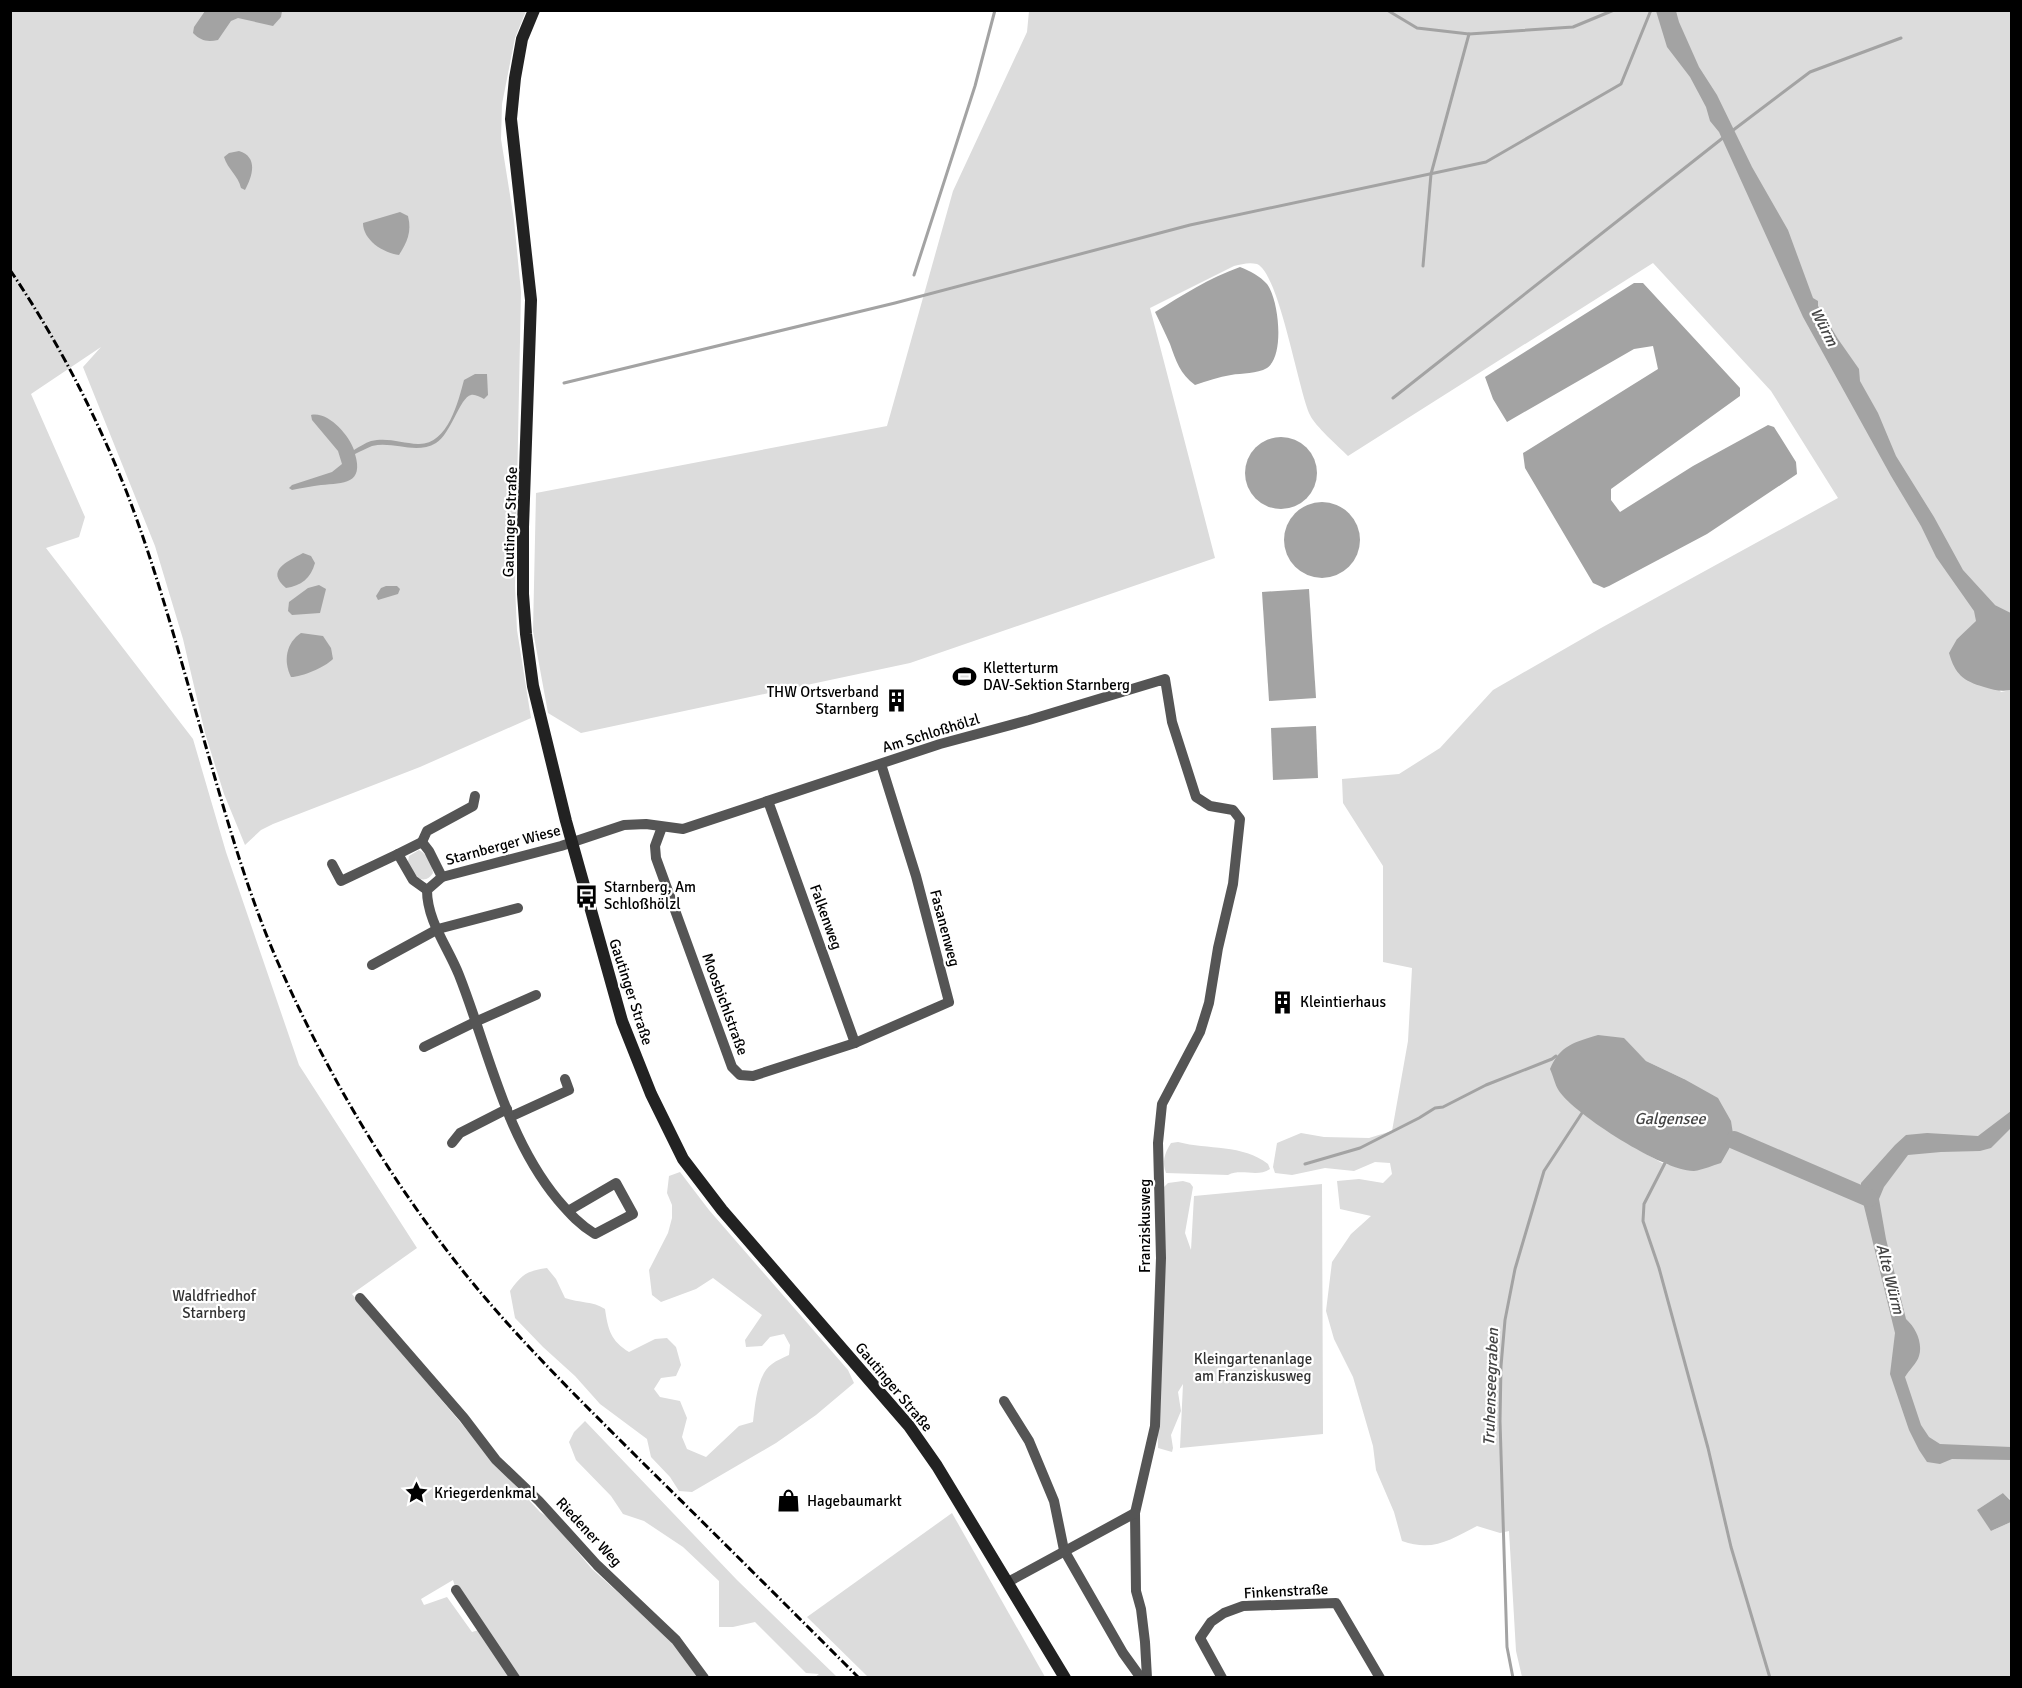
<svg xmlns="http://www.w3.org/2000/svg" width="2022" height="1688" viewBox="0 0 2022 1688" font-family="Signika,sans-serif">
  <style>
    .green { fill: #dcdcdc; fill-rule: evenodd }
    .water { fill: #a3a3a3 }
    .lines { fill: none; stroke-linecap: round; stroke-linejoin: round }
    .stream { stroke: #a3a3a3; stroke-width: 3 }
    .river { stroke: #a3a3a3; stroke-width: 18 }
    .street { stroke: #555; stroke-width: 10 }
    .secondary { stroke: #222; stroke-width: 12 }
    .rail { stroke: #000; stroke-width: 3; stroke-dasharray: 9 3 1.5 3; stroke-linecap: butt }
    .labels { text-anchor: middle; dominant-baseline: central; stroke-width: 4.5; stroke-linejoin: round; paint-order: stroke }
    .street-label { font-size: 15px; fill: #000; stroke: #fff }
    .poi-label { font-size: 15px; fill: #000; stroke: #fff; text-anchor: start }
    .park-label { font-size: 15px; fill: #333; stroke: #fff }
    .water-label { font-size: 16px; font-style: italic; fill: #444; stroke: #fff }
  </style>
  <rect width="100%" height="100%" fill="#fff"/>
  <g class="green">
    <path d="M10,11h516l-11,27 -13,66 -1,35 13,81 7,72 -6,294 2,44 14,88 -111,49 -147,57 -12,6 -16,15 -21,-51 -19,-61 -22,-94 -28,-93 -72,-179 18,-20 -70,47 54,123 -6,20 -33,11 147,191 33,113 73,213 118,183 -65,46 141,167 47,51 10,7 42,50 80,72 26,36h-687zM453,1580l3,10 26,39 -10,3 -25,-35 -23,8 -3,-6z"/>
    <path d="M1029,11h982v602l-16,-8 -38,34 44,53 10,-2 1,811 -9,-8 -12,38 20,-9v155h-489l-6,-26 -7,-120 -9,2 -23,-7c-27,14 -44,26 -75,15l-8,-29 -18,-42 -3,-24 -20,-69 -19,-38 -8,-28 6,-49 19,-28 20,-18 -31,-7 -3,-28 22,-2 24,4 9,-9 -2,-11 -15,-1 -21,9 -29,-3 -33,7 -17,-2 -2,-6 4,-24 24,-10 23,4 45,1 23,-7 16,-90 4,-73 -29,-6v-96l-40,-63 -1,-24 57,-5 41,-26 53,-58 108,-62 237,-130 -67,-107 -118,-128 -305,193c-10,-10 -33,-30 -38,-41 -12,-26 -31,-142 -53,-151 -8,-2 -15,0 -23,2l-84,42 65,250 -305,105 -329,70 -33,-20 -15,-82 3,-138 351,-67 66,-235 74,-159zM1624,1039l22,22 38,18 10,92 -32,-8 -40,-23 -40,-27z"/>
    <polygon points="970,670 973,680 962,684 955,681 959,674"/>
    <path d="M419,850c9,5 13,14 14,23 -4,6 -8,8 -16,5l-9,-16 1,-6z"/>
    <path d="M1178,1142c30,8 65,2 90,22l2,5c-13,9 -28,-1 -42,6l-62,-2c-4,-11 -2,-19 5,-30z"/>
    <path d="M680,1172l29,38 139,160 6,13 -38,32 -40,28 -84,49 -13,-1 -9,-14 -19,-20 -4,-18 -47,-35 -25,-28 -32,-29 -28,-29 -5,-27c12,-17 17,-20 37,-23l9,11 9,19c14,5 28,3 40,11 3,21 6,32 24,43l26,-13 12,-1 9,9 5,18 -5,11 -15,2 -7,11 6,8 20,4 7,17 -5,19 5,12 19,8 33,-31 14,-4c2,-16 4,-48 19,-58 5,-4 11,-6 17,-9l1,-10 -6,-11 -14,3 -8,9 -16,1 -1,-7 17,-25 -49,-37 -17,11 -35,13 -9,-7 -3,-25 19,-37 4,-15v-13l-5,-12 2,-17z"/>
    <polygon points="1183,1181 1190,1183 1193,1187 1185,1233 1191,1250 1194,1196 1322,1184 1323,1434 1180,1448 1183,1384 1178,1392 1181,1411 1171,1435 1173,1448 1172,1452 1158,1448 1157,1397 1164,1187 1168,1183"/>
    <polygon points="585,1421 737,1580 837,1677 815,1677 819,1674 806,1673 755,1622 733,1627 719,1627 719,1581 683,1547 644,1521 623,1514 611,1496 576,1460 569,1442 574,1432"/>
    <polygon points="952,1513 1045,1677 868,1677 807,1617"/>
  </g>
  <g class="water">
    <path d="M205,11v-1l77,1 -1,6 -8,9 -35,-8 -7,3 -13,19c-11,2 -17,1 -25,-7l1,-6z"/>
    <path d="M1656,11h20l3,11 20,45 18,28 35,72 36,63 25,68 5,3v5l20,33 21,30 1,12 18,32 18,43 38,61 29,53 32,35 16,8v77c-10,2 -17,0 -27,-3 -21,-6 -29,-13 -35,-34l8,-14 19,-18 -2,-10 -38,-54 -15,-31 -30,-50 -88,-159 -84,-185 -9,-11 -4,-14 -16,-30 -23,-30z"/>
    <path d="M239,151c20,6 13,26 6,39l-4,-2c-3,-13 -13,-18 -17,-31l5,-4z"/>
    <path d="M400,212l8,4c4,16 -1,26 -9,39 -16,-2 -36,-15 -36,-32z"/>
    <path d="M1240,267c10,4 20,9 27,17 12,16 18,72 0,84 -10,6 -25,5 -36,7 -12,2 -24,6 -36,10 -15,-11 -19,-24 -25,-41 -5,-11 -10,-22 -15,-32 28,-17 54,-34 85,-45z"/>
    <polygon points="1634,283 1643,283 1740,388 1740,396 1611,489 1611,500 1620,512 1693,466 1768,425 1774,427 1796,462 1797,474 1707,534 1609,586 1604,588 1593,583 1525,468 1523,453 1658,369 1653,346 1634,349 1507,422 1493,399 1485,377"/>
    <path d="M475,374h12l1,21 -4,4c-4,-2 -9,-5 -13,-4 -11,2 -20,39 -35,48 -20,12 -42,-2 -64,3 -5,2 -11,5 -17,8 9,30 -11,29 -34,31 -9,1 -19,3 -29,5l-3,-2 3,-3 40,-13 10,-8 -4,-13 -26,-31 -1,-5c17,-4 38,20 43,35 5,-3 11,-7 17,-9 16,-4 31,2 47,3 30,1 40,-42 46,-64z"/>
    <circle cx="1281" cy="473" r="36"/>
    <circle cx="1322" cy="540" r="38"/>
    <path d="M303,553l8,3 4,7c-4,15 -14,23 -29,25 -21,-18 1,-26 17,-35z"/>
    <polygon points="319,585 326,589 320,613 292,615 288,611 289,602 308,588"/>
    <polygon points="386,586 397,586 400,589 398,594 378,600 376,596 381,588"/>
    <polygon points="1309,589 1316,698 1269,701 1262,592"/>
    <path d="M301,633l22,3 8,12 2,11c-8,8 -31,18 -42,18 -8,-16 -5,-34 10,-44z"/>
    <polygon points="1316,726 1318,778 1273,780 1271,728"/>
    <path d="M1598,1035l26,3 22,23 38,18 34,19 13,23 3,19 -13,23c-8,2 -18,7 -27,8 -29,1 -119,-56 -135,-80 -4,-6 -6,-16 -9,-22 10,-24 25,-27 48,-34z"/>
    <path d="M2011,1111v17l-20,20 -11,3 -39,1 -33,3 -24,32 -5,12 7,40 20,80c10,9 17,24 13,37 -2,7 -10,14 -14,21l16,48 8,12 11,7 71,3v13l-59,-1 -12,5 -13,-2 -8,-12 -10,-20 -19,-56 5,-41 -34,-139v-11l34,-38 11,-10 21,-2 51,3z"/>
    <polygon points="2003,1493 2011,1501 2011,1522 1991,1531 1977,1510"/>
  </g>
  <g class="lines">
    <g class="stream">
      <polyline points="1387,10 1417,28 1469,34 1573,27 1614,10"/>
      <polyline points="1732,131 1810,72 1901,38"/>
      <polyline points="1423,266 1431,174 1469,34"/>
      <polyline points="914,275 975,86 995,10"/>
      <polyline points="564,383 895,303 1190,225 1486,162 1621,84 1651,10"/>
      <polyline points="1393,398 1724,137"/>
      <polyline points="1665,1163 1644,1204 1643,1221 1659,1268 1708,1448 1731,1547 1770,1678"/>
      <polyline points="1305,1164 1360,1148 1419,1118 1435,1108 1443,1107 1486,1085 1552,1059 1556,1056"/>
      <polyline points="1513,1678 1507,1647 1500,1421 1501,1366 1505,1320 1515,1269 1544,1171 1582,1113"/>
    </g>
    <polyline class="river" points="1734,1140 1869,1198"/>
    <g class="street">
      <polyline points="768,801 855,1043"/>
      <polyline points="662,827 655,846 656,858 732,1067 740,1075 753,1076 855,1043 949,1002 916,876 881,764"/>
      <polyline points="422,842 427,831 473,806 475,796"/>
      <polyline points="332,864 341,881 398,854"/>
      <polyline points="427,890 413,880 398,854 422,842 429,851 442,877"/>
      <polyline points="372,965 438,929 518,908"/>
      <polyline points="424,1047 475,1022 536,995"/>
      <polyline points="510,1117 569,1090 565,1079"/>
      <polyline points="452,1143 460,1133 507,1109"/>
      <path d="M568,1211l48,-28 17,31 -38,20c-15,-9 -25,-20 -37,-34 -53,-64 -69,-149 -99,-225 -11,-28 -32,-54 -32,-85l15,-13 119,-31 63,-21 22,-1 37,5 257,-85 89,-24 136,-41 7,43 24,75 14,9 23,4 7,9 -7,65 -15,64 -9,55 -9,29 -38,72 -4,39 3,115 -6,168 -20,87 1,78 5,18 4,33 2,36"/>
      <polyline points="360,1298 464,1418 496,1460 539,1501 597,1565 676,1640 704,1678"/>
      <polyline points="1004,1401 1029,1441 1054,1501 1064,1550 1123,1653 1141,1678"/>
      <polyline points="1008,1582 1135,1513"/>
      <polyline points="456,1590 515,1678"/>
      <polyline points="1222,1678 1200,1638 1211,1622 1224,1613 1243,1606 1336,1603 1380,1678"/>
    </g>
    <polyline class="secondary" points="534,10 522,39 515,78 511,119 531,300 523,527 523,594 526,634 533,686 566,821 622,1021 651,1094 683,1159 722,1210 909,1426 937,1466 1065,1678"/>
    <path class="rail" d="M10,270c47,69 86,145 117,223 26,68 46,139 66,209 26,88 49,179 86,263 47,106 105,205 176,296 57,73 124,138 189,203 72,71 143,142 215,214"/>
  </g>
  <defs>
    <symbol id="stadium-bare" viewBox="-9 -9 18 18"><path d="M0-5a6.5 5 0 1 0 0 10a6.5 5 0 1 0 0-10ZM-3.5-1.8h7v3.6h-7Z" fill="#000" stroke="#fff" stroke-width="2.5" paint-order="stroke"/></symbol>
    <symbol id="building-bare" viewBox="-9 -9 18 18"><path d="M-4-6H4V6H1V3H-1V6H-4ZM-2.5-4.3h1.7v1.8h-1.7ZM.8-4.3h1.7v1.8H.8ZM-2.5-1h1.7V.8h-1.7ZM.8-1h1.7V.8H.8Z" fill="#000" stroke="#fff" stroke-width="2.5" paint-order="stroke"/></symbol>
    <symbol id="bus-bare" viewBox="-9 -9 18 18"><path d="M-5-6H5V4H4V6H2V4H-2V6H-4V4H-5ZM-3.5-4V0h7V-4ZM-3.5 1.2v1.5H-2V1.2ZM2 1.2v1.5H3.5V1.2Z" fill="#000" stroke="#fff" stroke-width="2.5" paint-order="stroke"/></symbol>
    <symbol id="sight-bare" viewBox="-9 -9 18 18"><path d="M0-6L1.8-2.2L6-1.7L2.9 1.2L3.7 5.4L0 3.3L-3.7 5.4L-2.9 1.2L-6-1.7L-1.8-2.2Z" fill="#000" stroke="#fff" stroke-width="2.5" paint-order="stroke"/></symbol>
    <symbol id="shop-bare" viewBox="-9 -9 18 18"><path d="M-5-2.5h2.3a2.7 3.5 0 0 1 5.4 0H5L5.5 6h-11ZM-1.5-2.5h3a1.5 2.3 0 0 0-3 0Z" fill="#000" stroke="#fff" stroke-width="2.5" paint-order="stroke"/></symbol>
  </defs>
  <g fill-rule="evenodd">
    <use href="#stadium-bare" x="948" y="660" width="33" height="33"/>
    <use href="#building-bare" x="880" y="684" width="33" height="33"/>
    <use href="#bus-bare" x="570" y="880" width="33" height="33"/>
    <use href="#building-bare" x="1266" y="986" width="33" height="33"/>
    <use href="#sight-bare" x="400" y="1476" width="33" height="33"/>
    <use href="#shop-bare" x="772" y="1484" width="33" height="33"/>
  </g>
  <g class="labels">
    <g class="street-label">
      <text transform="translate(510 522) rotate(-88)">Gautinger Straße</text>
      <text transform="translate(931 733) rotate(-17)">Am Schloßhölzl</text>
      <text transform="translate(503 845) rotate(-15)">Starnberger Wiese</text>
      <text transform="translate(826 917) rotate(70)">Falkenweg</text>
      <text transform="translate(945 928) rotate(75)">Fasanenweg</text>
      <text transform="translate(631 992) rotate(72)">Gautinger Straße</text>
      <text transform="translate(725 1004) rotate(70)">Moosbichlstraße</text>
      <text transform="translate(1145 1226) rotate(-90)">Franziskusweg</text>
      <text transform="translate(894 1387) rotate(50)">Gautinger Straße</text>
      <text transform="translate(589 1532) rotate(47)">Riedener Weg</text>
      <text transform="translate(1286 1591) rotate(-3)">Finkenstraße</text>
    </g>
    <g class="poi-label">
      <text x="983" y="668">Kletterturm<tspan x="983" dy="17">DAV-Sektion Starnberg</tspan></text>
      <text x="879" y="692" text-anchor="end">THW Ortsverband<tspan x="879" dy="17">Starnberg</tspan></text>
      <text x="604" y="887">Starnberg, Am<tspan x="604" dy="17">Schloßhölzl</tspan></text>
      <text x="1300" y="1002">Kleintierhaus</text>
      <text x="434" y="1493">Kriegerdenkmal</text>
      <text x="807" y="1501">Hagebaumarkt</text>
    </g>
    <g class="park-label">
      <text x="214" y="1296">Waldfriedhof<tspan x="214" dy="17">Starnberg</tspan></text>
      <text x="1253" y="1359">Kleingartenanlage<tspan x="1253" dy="17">am Franziskusweg</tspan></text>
    </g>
    <g class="water-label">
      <text transform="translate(1824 327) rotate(63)">Würm</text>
      <text x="1670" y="1119">Galgensee</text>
      <text transform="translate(1890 1279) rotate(76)">Alte Würm</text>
      <text transform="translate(1491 1387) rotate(-88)">Truhenseegraben</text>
    </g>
  </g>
  <rect width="2022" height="1688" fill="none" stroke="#000000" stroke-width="24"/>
</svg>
